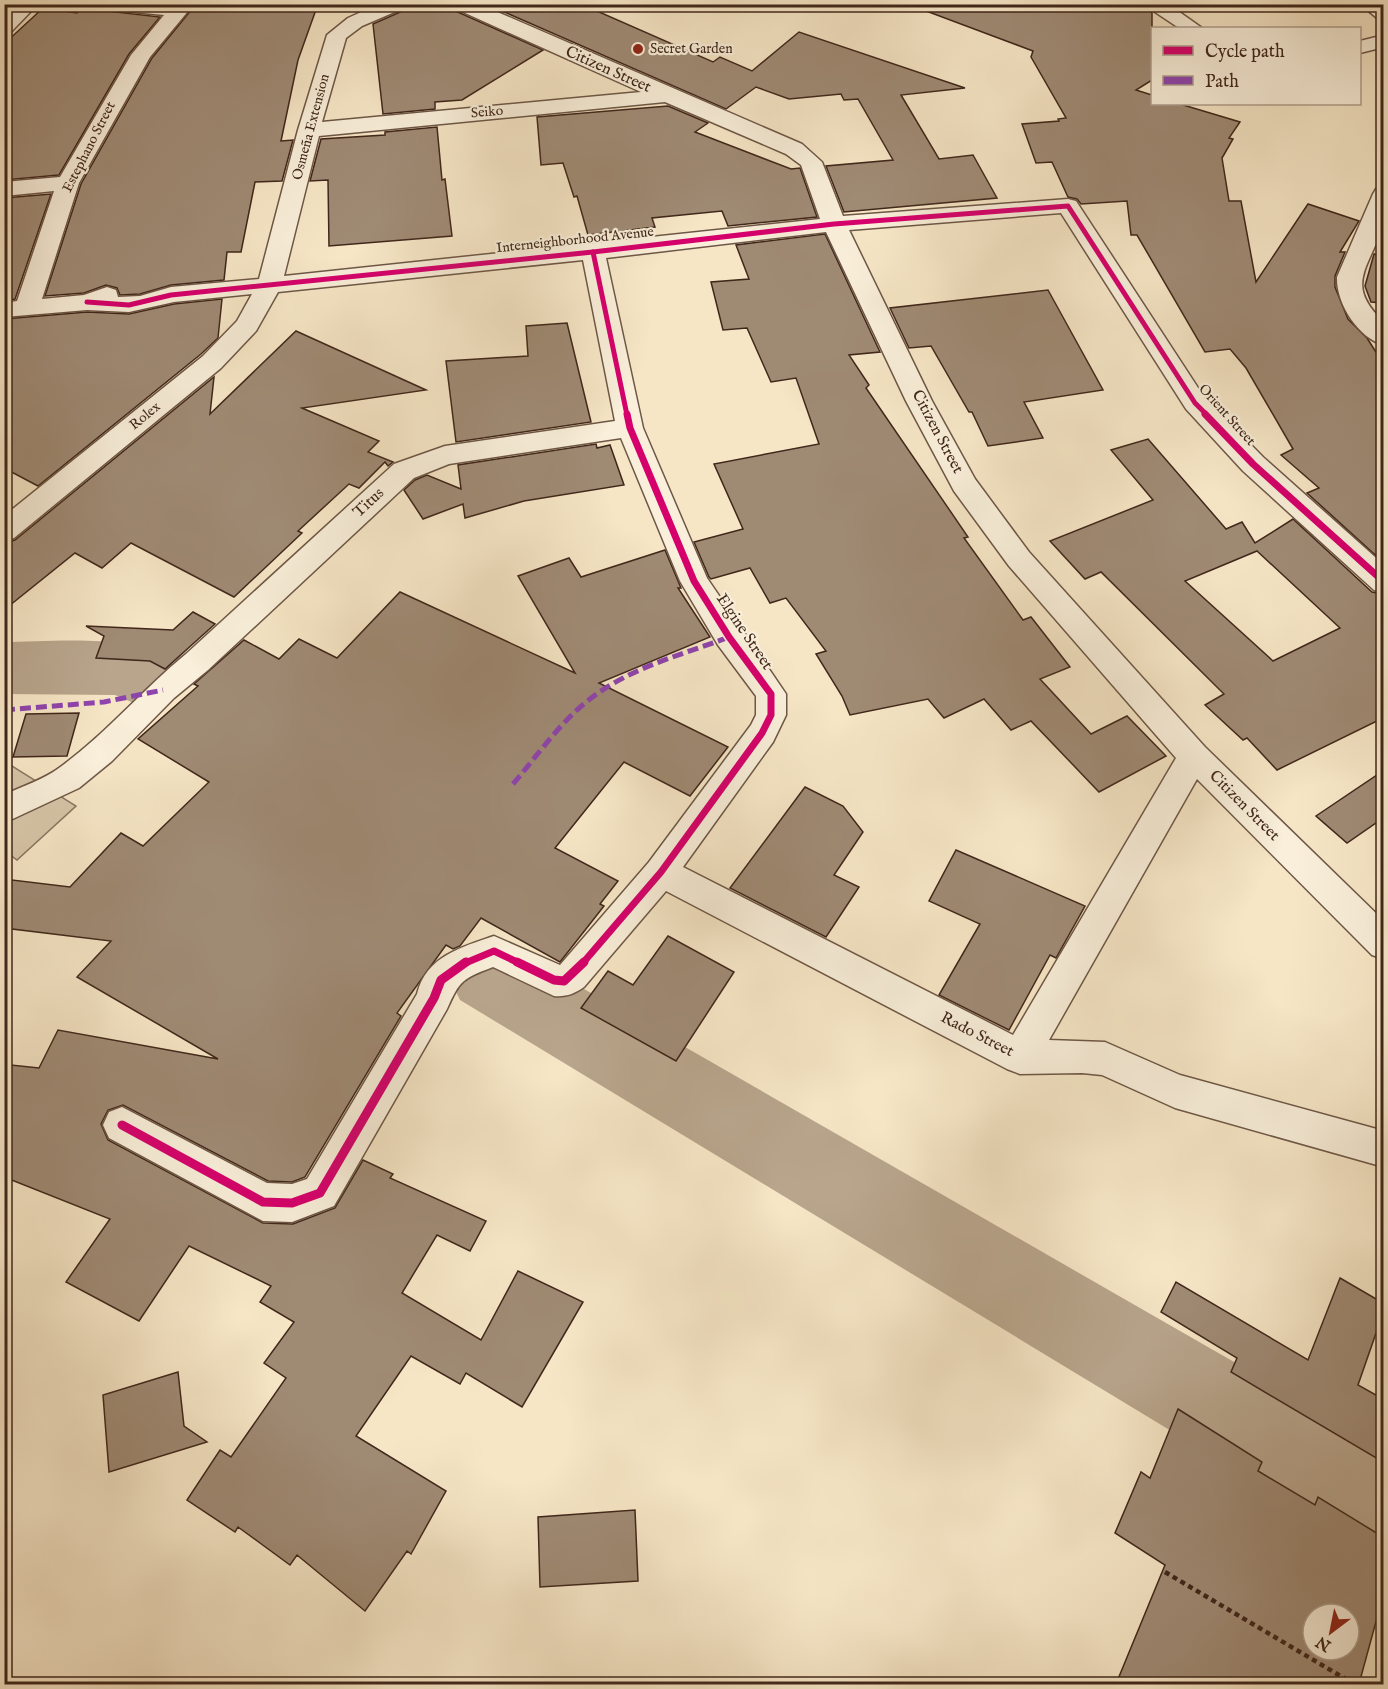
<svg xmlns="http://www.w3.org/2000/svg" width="1388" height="1689" viewBox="0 0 1388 1689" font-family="'IM FELL English',serif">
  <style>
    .green { fill: #d7c6a9; stroke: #8c7662; stroke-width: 1.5 }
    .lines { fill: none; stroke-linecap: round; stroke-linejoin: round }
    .river { fill: #b8a58c; fill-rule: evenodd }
    .building { fill: #9f8a74; stroke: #40271b; stroke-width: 1.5; fill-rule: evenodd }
    .minor-casing { stroke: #6e5746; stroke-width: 3 }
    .path { stroke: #40271b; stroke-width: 4.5; stroke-dasharray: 5 4; stroke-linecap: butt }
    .minor { fill: #f9efda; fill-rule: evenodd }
    .quiet { stroke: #8e44ad; stroke-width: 5; stroke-dasharray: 11 5; stroke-linecap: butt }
    .cycleway-far2-casing { stroke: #f9efda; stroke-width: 8 }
    .cycleway-far1-casing { stroke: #f9efda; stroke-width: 10 }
    .cycleway-casing { stroke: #f9efda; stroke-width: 13 }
    .cycleway-far2 { stroke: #d6006c; stroke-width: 5 }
    .cycleway-far1 { stroke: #d6006c; stroke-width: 7 }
    .cycleway { stroke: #d6006c; stroke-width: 9 }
    .poi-dot { fill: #8f2418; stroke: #f9efda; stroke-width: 2 }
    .labels { text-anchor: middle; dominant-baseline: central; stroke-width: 4.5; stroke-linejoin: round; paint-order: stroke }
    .far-poi-label { font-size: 14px; fill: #40271b; stroke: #f9efda; text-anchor: start }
    .far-street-label { font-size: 14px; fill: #40271b; stroke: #f9efda }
    .street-label { font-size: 16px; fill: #40271b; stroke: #f9efda }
  </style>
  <rect width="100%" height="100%" fill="#f6e6c6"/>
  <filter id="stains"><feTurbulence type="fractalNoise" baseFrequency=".00333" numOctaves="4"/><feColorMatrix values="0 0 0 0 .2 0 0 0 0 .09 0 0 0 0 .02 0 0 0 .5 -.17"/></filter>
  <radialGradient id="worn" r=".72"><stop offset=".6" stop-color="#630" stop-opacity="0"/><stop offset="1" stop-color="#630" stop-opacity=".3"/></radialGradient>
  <polygon class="green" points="4,761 76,806 17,860 5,851"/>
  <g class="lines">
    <g class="river">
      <path d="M4,642c45,0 133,-10 167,20 5,5 8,14 12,20l-11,19 -24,8 -33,-14 -111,-1z"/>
      <polygon points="488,940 516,950 1384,1448 1384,1542 1373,1546 1338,1532 460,1000 448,975 460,950"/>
    </g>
  </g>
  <g class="building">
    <polygon points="196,4 318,4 298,60 281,141 293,140 282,181 255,182 241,252 227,252 224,280 171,285 140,294 120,295 117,288 106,285 84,293 45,296 81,184 152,58"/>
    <polygon points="409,4 449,4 453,10 543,50 462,100 435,102 435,109 383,114 373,24 405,10"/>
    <polygon points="486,4 581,4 713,62 720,57 752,71 799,32 965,88 901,95 939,159 973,155 997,198 844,212 826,166 893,160 858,99 844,100 841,94 789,99 756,87 726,109"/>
    <polygon points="918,4 1141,4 1152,13 1152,80 1136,90 1152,95 1152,104 1180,104 1240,122 1229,138 1233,139 1222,158 1229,201 1241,201 1256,282 1308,204 1359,221 1340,252 1345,252 1335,276 1335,287 1348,319 1367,338 1383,363 1383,562 1307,493 1319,488 1281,455 1293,449 1246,368 1230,349 1205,352 1137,235 1131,235 1127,201 1081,204 1077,199 1068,197 1052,162 1036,163 1022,124 1059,121 1058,119 1066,118 1031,57 1033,51 918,8"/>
    <polygon points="43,8 77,13 81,8 160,17 129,54 59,175 4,180 4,44"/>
    <polygon points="668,106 708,123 695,132 791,169 800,168 817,217 728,226 722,211 652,218 655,227 588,235 577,196 574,197 563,163 541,165 537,117"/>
    <polygon points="437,127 442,180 445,179 452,236 329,246 328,180 310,181 321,139 385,135 385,132"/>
    <polygon points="51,194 15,299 4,301 4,198"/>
    <polygon points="825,234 880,352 849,355 869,385 866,388 968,537 964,538 1023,620 1031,617 1070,667 1040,679 1091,734 1127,716 1166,756 1099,792 1031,721 1011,730 984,699 944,718 928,699 850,715 842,696 816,654 826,651 786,598 770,603 750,568 711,579 709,577 694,542 743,529 714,464 819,444 796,378 771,382 747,328 723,330 711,282 749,279 736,245"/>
    <polygon points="1374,254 1383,254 1383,303 1371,302 1365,286"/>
    <polygon points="1048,290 1103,390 1024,402 1043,438 988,446 972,412 969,412 931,346 909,348 890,308"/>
    <polygon points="222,299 218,338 201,354 38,486 4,468 4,319 87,312 129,314 174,304"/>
    <polygon points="567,323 591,422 456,442 446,361 528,356 526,326"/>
    <polygon points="296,331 426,390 302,408 379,441 368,452 393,462 388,466 385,462 359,488 349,484 298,531 302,533 234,597 131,543 102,568 75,553 4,610 4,543 15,540 214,377 210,414"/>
    <path d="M1148,439l78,90 16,-7 13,21 38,-24 79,73 11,2v124l-106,52 -30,-32 -4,2 -38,-35 19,-11 -123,-122 -16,7 -35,-38 103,-41 -42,-50zM1257,551l83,77 -67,33 -88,-80z"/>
    <polygon points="596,444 597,448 610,445 624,485 524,501 465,518 463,504 423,519 404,490 415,480 427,475 461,489 458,465"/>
    <polygon points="665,550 681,588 678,588 710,637 599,683 728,747 690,796 624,762 555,848 618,881 600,904 604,906 560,962 481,918 460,946 453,949 446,945 397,1013 401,1016 305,1177 292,1182 268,1181 123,1105 108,1110 101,1124 108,1140 263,1223 293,1224 335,1208 363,1160 393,1174 390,1178 486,1221 470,1251 437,1235 402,1293 481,1340 518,1271 583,1302 522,1407 466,1373 460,1384 411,1356 356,1436 446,1491 411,1554 407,1551 365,1611 297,1555 290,1565 238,1527 235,1532 187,1500 220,1450 231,1457 286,1378 264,1363 294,1322 260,1302 271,1286 189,1246 139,1321 66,1282 110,1219 4,1177 4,1079 11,1065 39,1068 58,1030 218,1059 77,977 111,941 4,928 4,879 70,887 121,833 143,846 209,782 138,739 198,686 194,684 244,640 279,659 299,639 337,658 400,592 575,673 518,576 569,558 581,577"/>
    <polygon points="193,612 215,624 165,669 150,661 96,658 104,636 86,626 173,630"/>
    <polygon points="79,713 67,756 13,757 26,714"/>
    <polygon points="1383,771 1383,818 1347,843 1316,816"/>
    <polygon points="805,787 843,806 863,832 834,875 859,887 826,937 730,888"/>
    <polygon points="956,850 1085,906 1056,958 1050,955 1009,1030 939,995 980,924 929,901"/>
    <polygon points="668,936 734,972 676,1061 581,1008 608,971 633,985"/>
    <polygon points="1340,1278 1383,1303 1383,1313 1358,1385 1383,1399 1383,1462 1231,1372 1237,1358 1161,1312 1176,1282 1308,1360"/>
    <polygon points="178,1372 184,1426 207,1442 109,1472 103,1395"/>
    <path d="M1178,1409l84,53 -4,9 57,34 3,-8 65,40v59l-24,88h-243l49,-119 -50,-32 26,-61 9,6zM1313,1614h36v36h-36z"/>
    <polygon points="635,1510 638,1581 540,1587 538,1517"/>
  </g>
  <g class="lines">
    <defs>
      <g id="minor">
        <polygon points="16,4 38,4 11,32 4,34 4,16"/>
        <path d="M103,4h91l-44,53 -71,126 -37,116 42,-4 23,-8 9,3 2,7 22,-1 31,-9 88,-8 39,-149 29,-95 21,-17 31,-14h28l-3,4 -42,18 -16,12 -24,84 319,-30 -187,-84 -3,-4h28l323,140 20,18 21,54 225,-17 8,2 128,196 59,60 121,108v27l-10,-2 -131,-119 -57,-62 -125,-196 -212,17 83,171 43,78 54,73 176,195 179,174v38l-12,-4 -175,-176 -148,261 56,2 75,33 204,56v36l-209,-59 -73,-33 -20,-2 -62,1 -13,-5 -341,-178 -82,96c-10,7 -18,10 -30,9l-61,-29c-31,12 -33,13 -46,42l-113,197 -42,16 -29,-1 -154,-83 -6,-13 6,-13 13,-5 145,76 25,1 15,-5 110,-185c9,-38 45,-47 77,-58l66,29 89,-103 102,-137 5,-10v-19l-38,-51 -38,-64 -59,-143 -172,26 -35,14 -206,192 -34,28 -62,63 -33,27 -75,35v-28c18,-9 39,-15 55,-27 46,-33 83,-78 127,-114l208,-190 51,-18 170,-25 -32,-161 -305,32 -22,39 -35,37 -207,170 -10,3v-25l199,-160 34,-35 15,-27 -78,8 -45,10 -42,-2 -83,7v-14l13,-2 37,-110 -50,5v-14l56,-5 71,-122 33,-40 -51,-5zM665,102l121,52 15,11 19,54 -536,57 35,-140zM826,232l80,169 48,90 55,75 167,192 -163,277 -330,-168 90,-125 13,-27v-21l-79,-116 -64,-150 -37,-170z"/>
        <polygon points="1143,4 1168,4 1202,28 1179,28"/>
        <polygon points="1360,4 1384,4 1384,20 1377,18"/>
        <polygon points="1384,35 1384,47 1360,53 1360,41"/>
        <path d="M1384,187c0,12 2,27 -1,38 -13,43 -40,59 1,97v23c-26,-7 -48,-42 -47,-68l36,-83 3,-5z"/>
      </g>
    </defs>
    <use href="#minor" class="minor-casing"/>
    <polyline class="path" points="1165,1572 1354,1684"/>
    <use href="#minor" class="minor"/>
    <g class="quiet">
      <polyline points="4,710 104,702 163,690"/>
      <path d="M513,784c25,-29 47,-62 77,-85 41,-32 92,-44 139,-62"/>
    </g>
    <defs>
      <g id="cycleway-far2">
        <polyline points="593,252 627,415"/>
        <polyline points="87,302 129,305 171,295 593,252 834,224 1068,206 1195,403 1207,415"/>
      </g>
      <g id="cycleway-far1">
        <polyline points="1205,414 1253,464 1384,582"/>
        <polyline points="463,964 494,951 521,964"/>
        <polyline points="582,964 661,872 762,733 771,715 771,694 729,637 694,581 630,428 627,414"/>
      </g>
      <g id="cycleway">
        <polyline points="517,962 554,980 564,981 584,962"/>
        <polyline points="122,1125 263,1202 292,1203 320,1193 434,998 441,980 466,962"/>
      </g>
    </defs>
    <use href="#cycleway-far2" class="cycleway-far2-casing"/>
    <use href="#cycleway-far1" class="cycleway-far1-casing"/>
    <use href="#cycleway" class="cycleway-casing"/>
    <use href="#cycleway-far2" class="cycleway-far2"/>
    <use href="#cycleway-far1" class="cycleway-far1"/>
    <use href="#cycleway" class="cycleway"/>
  </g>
  <circle class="poi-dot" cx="638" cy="49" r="6"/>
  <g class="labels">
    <g class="far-poi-label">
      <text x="650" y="49">Secret Garden</text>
    </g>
    <g class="far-street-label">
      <text transform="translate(487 112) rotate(-5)">Seiko</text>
      <text transform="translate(311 127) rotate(-75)">Osmeña Extension</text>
      <text transform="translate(89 147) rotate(-63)">Estephano Street</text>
      <text transform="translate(575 240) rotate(-6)">Interneighborhood Avenue</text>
      <text transform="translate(1227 415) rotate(48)">Orient Street</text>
      <text transform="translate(145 416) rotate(-39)">Rolex</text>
    </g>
    <g class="street-label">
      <text transform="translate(608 70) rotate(24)">Citizen Street</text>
      <text transform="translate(937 432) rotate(62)">Citizen Street</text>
      <text transform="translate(369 503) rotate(-43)">Titus</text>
      <text transform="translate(744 632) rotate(56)">Elgine Street</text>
      <text transform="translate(1244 806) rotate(45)">Citizen Street</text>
      <text transform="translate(977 1035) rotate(27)">Rado Street</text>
    </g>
  </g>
  <rect width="1388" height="1689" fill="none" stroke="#f6e6c6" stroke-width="24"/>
  <rect x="6" y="6" width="1376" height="1677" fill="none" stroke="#40271b" stroke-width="3"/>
  <rect x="12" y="12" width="1364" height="1665" fill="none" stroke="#40271b" stroke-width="1.5"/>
  <rect x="1151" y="27" width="210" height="78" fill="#f9efda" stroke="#af9f8e" stroke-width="1.5"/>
  <rect x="1163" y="46" width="30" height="9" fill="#d6006c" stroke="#af9f8e" stroke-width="1.5"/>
  <text x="1205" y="57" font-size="18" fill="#40271b">Cycle path</text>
  <rect x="1163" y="76" width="30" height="9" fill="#8e44ad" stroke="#af9f8e" stroke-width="1.5"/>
  <text x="1205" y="87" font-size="18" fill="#40271b">Path</text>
  <g transform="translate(1331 1632) rotate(212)"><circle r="28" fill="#f9efda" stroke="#af9f8e" stroke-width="1.5"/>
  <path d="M0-4.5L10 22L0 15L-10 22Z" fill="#8f2418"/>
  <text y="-9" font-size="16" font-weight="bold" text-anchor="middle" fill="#40271b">N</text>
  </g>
  <rect width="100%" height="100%" filter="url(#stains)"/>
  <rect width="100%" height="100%" fill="url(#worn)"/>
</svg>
